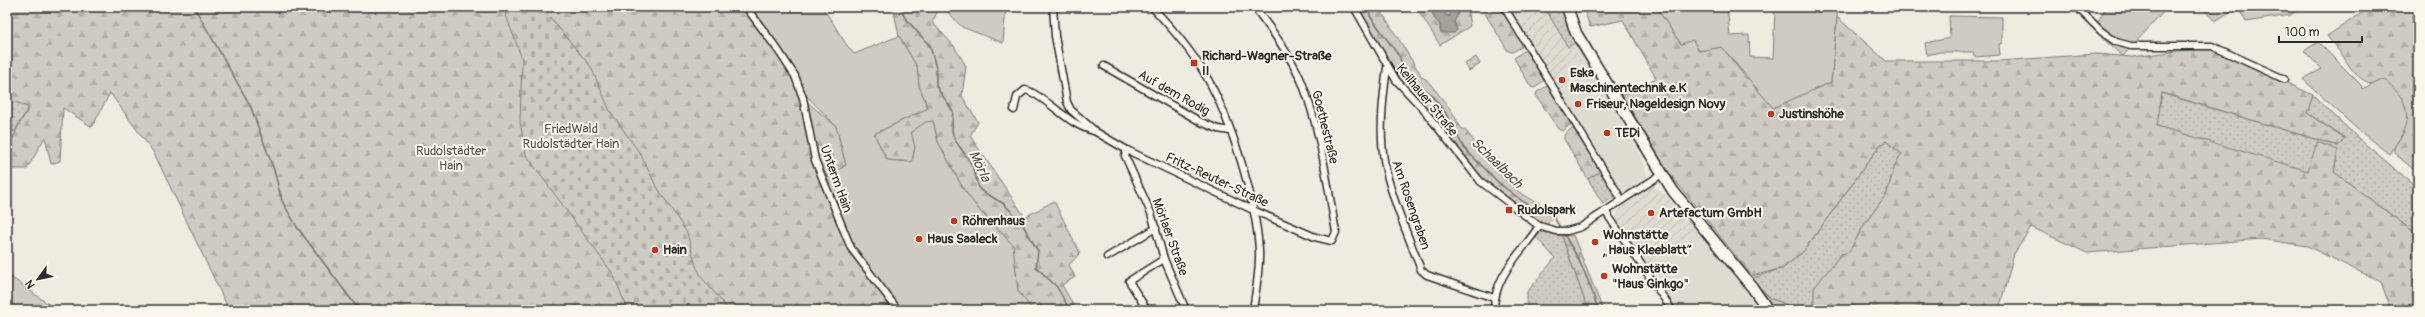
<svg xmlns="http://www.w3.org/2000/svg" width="2425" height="317" viewBox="0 0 2425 317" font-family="Pangolin,sans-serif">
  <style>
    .built { fill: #dedbd1 }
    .industrial { fill: url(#industrial-furrows) }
    .grass { fill: url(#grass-dots); stroke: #7c7b76 }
    .forest { fill: url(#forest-firs); stroke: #7c7b76 }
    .cemetery { fill: url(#cemetery-stones); stroke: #7c7b76 }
    .garden { fill: #cecbc2; stroke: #7c7b76 }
    .water { fill: #a4a29a; stroke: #74726e }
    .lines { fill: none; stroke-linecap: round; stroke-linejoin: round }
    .stream { stroke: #74726e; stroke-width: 1.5 }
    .minor-casing { stroke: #2b2b2b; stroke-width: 9 }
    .primary-casing { stroke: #2b2b2b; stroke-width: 13 }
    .minor { stroke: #fbf7ec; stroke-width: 6 }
    .primary { stroke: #fbf7ec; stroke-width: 10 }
    .poi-dot { fill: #c8321e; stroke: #fbf7ec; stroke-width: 1.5 }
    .labels { text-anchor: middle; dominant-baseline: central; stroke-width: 4; stroke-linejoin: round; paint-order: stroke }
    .poi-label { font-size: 13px; font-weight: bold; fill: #2b2b2b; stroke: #fbf7ec; text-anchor: start }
    .street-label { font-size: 13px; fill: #2b2b2b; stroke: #fbf7ec }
    .park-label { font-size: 13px; fill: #545351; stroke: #fbf7ec }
    .water-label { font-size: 14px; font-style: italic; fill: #555552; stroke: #fbf7ec }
  </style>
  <defs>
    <pattern id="industrial-furrows" width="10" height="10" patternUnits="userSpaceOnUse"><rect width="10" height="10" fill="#dedbd1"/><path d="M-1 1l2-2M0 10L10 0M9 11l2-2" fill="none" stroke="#bfbcb4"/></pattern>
    <pattern id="grass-dots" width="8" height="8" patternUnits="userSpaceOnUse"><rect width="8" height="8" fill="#cecbc2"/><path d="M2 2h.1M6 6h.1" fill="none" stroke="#b1aea7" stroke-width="1.8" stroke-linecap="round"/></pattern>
    <pattern id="forest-firs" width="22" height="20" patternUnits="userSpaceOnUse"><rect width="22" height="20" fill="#cecbc2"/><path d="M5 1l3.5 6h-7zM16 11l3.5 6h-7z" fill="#b1aea7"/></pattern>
    <pattern id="cemetery-stones" width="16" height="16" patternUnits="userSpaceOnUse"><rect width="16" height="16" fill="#cecbc2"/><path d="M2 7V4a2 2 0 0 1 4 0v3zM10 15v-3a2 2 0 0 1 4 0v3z" fill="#b1aea7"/></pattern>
  </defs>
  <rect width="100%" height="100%" fill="#eeebe0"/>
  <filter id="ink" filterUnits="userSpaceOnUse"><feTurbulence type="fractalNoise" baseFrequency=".025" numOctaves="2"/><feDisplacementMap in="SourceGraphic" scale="8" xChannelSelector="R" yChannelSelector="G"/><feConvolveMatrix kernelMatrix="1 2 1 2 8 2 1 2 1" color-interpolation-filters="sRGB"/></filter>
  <g filter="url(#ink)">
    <polygon class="built" points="1508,7 1559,7 1563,23 1634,142 1644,163 1646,174 1654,186 1670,200 1701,236 1742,284 1760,310 1676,310 1617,224 1617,211 1629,201"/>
    <g class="industrial">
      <polygon points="1508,7 1552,7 1547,10 1569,47 1572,45 1581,60 1552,78"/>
      <polygon points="1653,186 1667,196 1698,232 1646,267 1617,224 1616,218 1621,207"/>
    </g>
    <g class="grass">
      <polygon points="1552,7 1564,7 1578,41 1568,47 1546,10"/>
      <polygon points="1476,57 1480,64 1469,71 1465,64"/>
      <polygon points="2161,93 2338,146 2345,138 2307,113 2313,95 2358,138 2418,188 2418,235 2334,172 2338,150 2308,172 2156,126"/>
      <polygon points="7,98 29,107 14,132 7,131"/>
      <polygon points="1886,141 1902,154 1895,165 1887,193 1864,225 1849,252 1814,305 1797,309 1772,299 1750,279 1783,268 1803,252 1880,145"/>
      <polygon points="1602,170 1614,197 1603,204 1588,179"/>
      <polygon points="1542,232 1562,236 1588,310 1527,310 1527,292 1555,258 1536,237"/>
    </g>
    <g class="forest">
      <path d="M7,7h737l40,54 22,40 30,25 10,39 -24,16 72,129h-665l-75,-157 -44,-60 -18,34 -29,-19 -3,53 -9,3 -6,-27 -18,32h-20c0,-24 10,-42 22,-61l-22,-10z"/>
      <polygon points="893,7 940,7 932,22 954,46 966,66 962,96 978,122 970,136 1025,217 1054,201 1080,253 1069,265 1075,277 1062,285 1076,310 1033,310 1018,291 1016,272 1003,233 980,211 964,190 938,142 933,121 915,147 912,162 887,160 874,134 928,108 919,86 917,67 899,36"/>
      <path d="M1358,7h24l-2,2 42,68 5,3 24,30 10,18 6,4c17,22 33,48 56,63 12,8 25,9 35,19l-12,11 -7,-3 -49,-38 -1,2 -31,-35 -27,-38 -33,-34z"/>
      <polygon points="1416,7 1432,8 1433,16 1440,25 1440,30 1454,33 1457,30 1454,22 1459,11 1465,12 1462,7 1467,7 1470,26 1440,45"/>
      <polygon points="1439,7 1450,7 1452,16 1445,15"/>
      <polygon points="1481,7 1501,7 1522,42 1522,47 1512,52 1508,51"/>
      <polygon points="1583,7 1656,7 1681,44 1693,39 1699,51 1722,47 1746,78 1751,80 1757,91 1813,90 1831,82 1837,17 1886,61 1999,61 2096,54 2133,57 2185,50 2215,49 2313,95 2307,113 2345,139 2338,146 2162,93 2157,126 2308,171 2317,142 2338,150 2334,172 2418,235 2418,310 2391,310 2381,282 2307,246 2261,239 2087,253 2031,227 2014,254 1999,310 1841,310 1839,302 1830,310 1773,310 1758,288 1772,299 1797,309 1814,305 1814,288 1841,254 1849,252 1864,225 1887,193 1895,165 1902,154 1886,141 1880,145 1803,252 1783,268 1752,276 1669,173 1622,96 1656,78 1623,20 1590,27"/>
      <path d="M2371,7h39l2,2 6,-2v166l-24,-20v-6l10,-14 -24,-53 -8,4c-15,-5 -21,-15 -29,-28 -5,-7 -11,-13 -16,-20z"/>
      <polygon points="1525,50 1545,79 1535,88 1531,87 1514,58"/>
      <polygon points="1547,86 1550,87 1572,123 1563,131 1558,129 1536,95 1537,92"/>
      <polygon points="1571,129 1576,129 1602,170 1588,179 1564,139 1564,135"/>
      <polygon points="1573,235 1603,310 1588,310 1562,236"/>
    </g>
    <polygon class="cemetery" points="503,7 533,7 549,16 591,67 610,111 641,155 655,184 687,233 696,266 702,278 729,310 628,310 613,274 526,155 520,122 522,59"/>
    <g class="garden">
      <path d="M749,7h72c13,14 20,33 33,47l45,-18 18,31 2,19 9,22 -54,26 13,26 25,2 3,-15 -4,-15 15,-10 7,-1 5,21 26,48 16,21 33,34 5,46 15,19h-132l-47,-63 -28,-68 20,-14 -10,-39 -30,-31 -10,-23z"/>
      <polygon points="943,7 1006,7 1003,43 962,27"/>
      <polygon points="1656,7 1727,7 1730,36 1749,35 1750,57 1773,58 1775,7 1838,7 1831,82 1773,108 1722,47 1699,51 1693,40 1681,44"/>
      <polygon points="2106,7 2168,7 2123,56 2102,38 2096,25"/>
      <polygon points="2201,7 2304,7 2290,15 2246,22 2238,7 2215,21"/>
      <polygon points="1949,16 2002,17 2002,43 1999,44 2000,55 1974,57 1973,52 1940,52 1927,55 1925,43 1950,38"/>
      <path d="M2318,42l43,43 1,4 18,-9 6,1c29,24 25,45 3,73l-32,-25 -54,-50 19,-10 -18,-18z"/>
      <polygon points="7,274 55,309 57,310 7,310"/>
    </g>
    <polygon class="water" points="1431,7 1439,7 1445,15 1450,17 1450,7 1462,7 1465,12 1459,11 1454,22 1457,30 1454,33 1441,33 1440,25 1434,18 1434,10"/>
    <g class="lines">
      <g class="stream">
        <polyline points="192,7 197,12 250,105 274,170 282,201 297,227 359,310"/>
        <path d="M900,7l5,11 25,28 6,22v18l17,25c-4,34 4,27 18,53 5,9 5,18 9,26l24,14 17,18 17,29 -2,16 21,20 10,18 10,5"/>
        <polyline points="1369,7 1370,16 1399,56 1407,74 1430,93 1444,111 1464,148 1500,184 1525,203 1553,216 1561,229"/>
        <path d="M1563,233c16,24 27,49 35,77"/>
      </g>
      <defs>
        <g id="minor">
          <polyline points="746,7 778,50 795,76 803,98 815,160 851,248 898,310"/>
          <path d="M1053,7l2,29 12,66 4,8 25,22 31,18 126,60 62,27 17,4 4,-9c-9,-49 -15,-100 -33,-147 -11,-28 -30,-54 -49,-78"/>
          <path d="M1152,7c20,21 39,43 54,69 25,43 50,124 53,174 1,20 -3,40 -6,60"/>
          <polyline points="1354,7 1396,80 1423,109 1480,181 1539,226 1556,231 1567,231 1581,227 1662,174"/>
          <polyline points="1504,7 1622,200"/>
          <polyline points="2077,7 2101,31 2116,42 2131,46 2212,46 2284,79"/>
          <polyline points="1104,66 1201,122 1218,129 1230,131"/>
          <path d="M1387,68c-4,29 -8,62 -3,92 5,33 25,77 37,110l6,5 67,23"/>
          <path d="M1014,110l3,-13 8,-7 4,1c24,11 39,34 65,40"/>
          <polyline points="1127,150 1125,156 1151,213 1164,259 1186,310"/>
          <polyline points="1605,211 1672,310"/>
          <polyline points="1107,257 1156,228"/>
          <polyline points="1147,310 1129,281 1164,259"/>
          <path d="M1494,310c0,-35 27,-56 45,-84"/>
        </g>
        <polyline id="primary" points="1567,7 1576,33 1673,191 1752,287 1768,310"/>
      </defs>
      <use href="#minor" class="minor-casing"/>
      <use href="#primary" class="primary-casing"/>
      <use href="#minor" class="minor"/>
      <use href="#primary" class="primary"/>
    </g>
  </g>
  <g class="poi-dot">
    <rect x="1190" y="59" width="8" height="8" rx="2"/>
    <circle cx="1562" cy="80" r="4"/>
    <circle cx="1578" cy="104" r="4"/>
    <circle cx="1771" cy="114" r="4"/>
    <circle cx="1607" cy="133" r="4"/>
    <rect x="1505" y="206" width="8" height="8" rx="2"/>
    <circle cx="1651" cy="213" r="4"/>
    <circle cx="954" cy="221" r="4"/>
    <circle cx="919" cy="239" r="4"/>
    <circle cx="1595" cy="242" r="4"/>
    <circle cx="655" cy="250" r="4"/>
    <circle cx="1604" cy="276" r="4"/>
  </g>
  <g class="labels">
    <g class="poi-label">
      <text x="1202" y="56">Richard-Wagner-Straße<tspan x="1202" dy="15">II</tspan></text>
      <text x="1570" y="73">Eska<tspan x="1570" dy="15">Maschinentechnik e.K</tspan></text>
      <text x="1586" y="104">Friseur, Nageldesign Novy</text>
      <text x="1779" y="114">Justinshöhe</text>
      <text x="1615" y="133">TEDi</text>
      <text x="1517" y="210">Rudolspark</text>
      <text x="1659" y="213">Artefactum GmbH</text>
      <text x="962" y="221">Röhrenhaus</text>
      <text x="1603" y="235">Wohnstätte<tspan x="1603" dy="15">„Haus Kleeblatt“</tspan></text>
      <text x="927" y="239">Haus Saaleck</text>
      <text x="663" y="250">Hain</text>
      <text x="1612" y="269">Wohnstätte<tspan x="1612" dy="15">"Haus Ginkgo"</tspan></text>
    </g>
    <g class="street-label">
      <text transform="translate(1174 93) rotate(29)">Auf dem Rodig</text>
      <text transform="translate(1427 100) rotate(51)">Keilhauer Straße</text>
      <text transform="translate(1325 127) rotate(76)">Goethestraße</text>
      <text transform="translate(836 179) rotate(70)">Unterm Hain</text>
      <text transform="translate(1217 180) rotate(25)">Fritz-Reuter-Straße</text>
      <text transform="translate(1411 205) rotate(71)">Am Rosengraben</text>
      <text transform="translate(1170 237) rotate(70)">Mörlaer Straße</text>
    </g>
    <g class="park-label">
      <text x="571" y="129">FriedWald<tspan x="571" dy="15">Rudolstädter Hain</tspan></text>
      <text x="451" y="151">Rudolstädter<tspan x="451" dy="15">Hain</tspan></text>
    </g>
    <g class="water-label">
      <text transform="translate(1497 163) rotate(44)">Schaalbach</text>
      <text transform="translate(980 166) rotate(65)">Mörla</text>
    </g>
  </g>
  <rect width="2425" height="317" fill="none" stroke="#fbf7ec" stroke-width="24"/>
  <rect x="12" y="12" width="2401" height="293" fill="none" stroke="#2b2b2b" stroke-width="1.5" filter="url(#ink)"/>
  <g transform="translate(38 279) rotate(237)" stroke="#fbf7ec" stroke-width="3" paint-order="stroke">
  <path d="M0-3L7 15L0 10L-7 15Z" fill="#2b2b2b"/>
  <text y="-6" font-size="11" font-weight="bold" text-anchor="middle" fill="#2b2b2b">N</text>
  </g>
  <path d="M2279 36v6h83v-6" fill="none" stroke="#2b2b2b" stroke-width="2"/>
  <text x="2285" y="36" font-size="12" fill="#2b2b2b" stroke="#fbf7ec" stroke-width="3" paint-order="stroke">100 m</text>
</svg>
